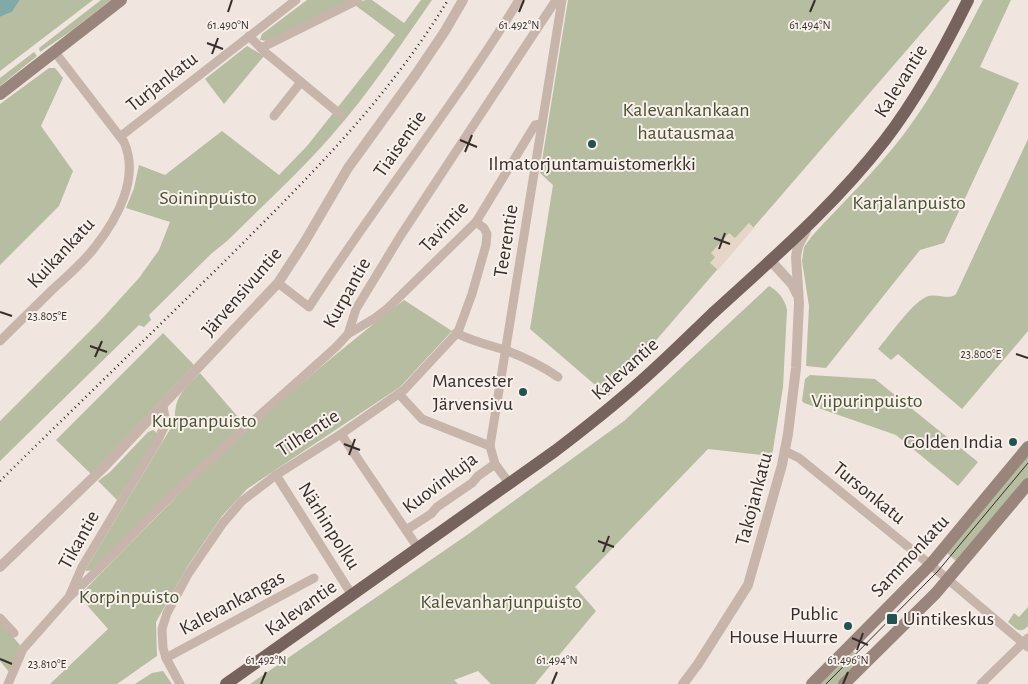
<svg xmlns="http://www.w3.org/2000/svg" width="1028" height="684" viewBox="0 0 1028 684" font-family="'Alegreya Sans',sans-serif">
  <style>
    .green { fill: #b6bda0 }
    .plaza { fill: #e6d6c8 }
    .water { fill: #81aaa7 }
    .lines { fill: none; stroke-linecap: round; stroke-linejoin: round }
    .minor { stroke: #c7b5ac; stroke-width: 9 }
    .tertiary { stroke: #c7b5ac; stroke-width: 10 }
    .secondary { stroke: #9a857d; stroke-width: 12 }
    .primary { stroke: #76635d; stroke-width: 12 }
    .tram { stroke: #362c2a; stroke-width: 1 }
    .rail { stroke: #362c2a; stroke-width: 2.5; stroke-dasharray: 1 4; stroke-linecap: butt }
    .ticks { fill: none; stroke: #362c2a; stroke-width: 2 }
    .poi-dot { fill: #245251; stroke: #f8f1eb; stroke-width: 2 }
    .labels { text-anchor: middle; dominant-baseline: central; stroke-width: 4; stroke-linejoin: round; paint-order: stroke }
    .street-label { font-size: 20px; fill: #362c2a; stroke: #f8f1eb }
    .park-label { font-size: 20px; fill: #485131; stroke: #f8f1eb }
    .poi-label { font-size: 20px; fill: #362c2a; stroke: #f8f1eb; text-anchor: end }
    .ticks-label { font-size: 12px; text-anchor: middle; fill: #362c2a; stroke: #f8f1eb; stroke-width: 4; stroke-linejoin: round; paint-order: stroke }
  </style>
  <rect width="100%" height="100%" fill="#f0e6df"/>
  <g class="green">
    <polygon points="20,0 93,0 0,71 0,17 12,12"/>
    <polygon points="101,0 111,0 71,31 40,52 39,48"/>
    <polygon points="307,0 354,0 267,41 260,40 262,34"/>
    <path d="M365,0h7l32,23 17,-23h11c-32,46 -63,93 -100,135 -33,38 -70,71 -105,106l-16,13 -62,61 2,5 -7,7 -5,-2 -139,136v-40l99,-99 40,-44 20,-28 11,-28 -44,-14 8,-20 5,-23 26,10 57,-44 57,44 28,-29 88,-111 -40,-30z"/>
    <polygon points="568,0 950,0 608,396 530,329 553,185 540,173"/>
    <path d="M983,0h28l-31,67 39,16 -75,160 -24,7 -94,118 -20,-2 3,-60 -7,-45 2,-14 8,-11c31,-34 64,-65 92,-102 31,-41 55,-88 79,-134z"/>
    <polygon points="247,46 264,56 224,104 205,79"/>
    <polygon points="34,52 37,56 0,86 0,78"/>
    <polygon points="49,68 55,68 63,78 41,126 73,171 59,206 0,265 0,104"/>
    <path d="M1028,139v192l-66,78 -64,-55 -7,6 -13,-11c11,-13 34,-46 48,-52 10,-5 23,4 30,-3z"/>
    <path d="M769,286c9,5 16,13 18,24l-4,77 -11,69 -64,-7 -133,138 21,24 -61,73h-44l-13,-13 -24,9 4,4h-208l217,-149 157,-114z"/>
    <path d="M404,300l48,31 -52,56 -153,102 -25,27 -35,51 -31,55 1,34 -40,28h-67l58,-55 -29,-33c32,-33 65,-67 98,-100 72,-69 148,-135 227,-196z"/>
    <polygon points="163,333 194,365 91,474 56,440"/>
    <path d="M200,373l44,51 -150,146 -8,1v-2l89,-148c-1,-25 9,-32 25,-48z"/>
    <polygon points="810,375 875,379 978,462 958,486 896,435 804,403 802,401 805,379"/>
    <polygon points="153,430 156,432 157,436 117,500 98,481 110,472 148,432"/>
    <polygon points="1028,452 1028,479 957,562 947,553"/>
    <path d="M1028,607v19c-8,9 -13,2 -20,-4l6,-9 5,4z"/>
    <polygon points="0,622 20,645 9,672 0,661"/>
    <polygon points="851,649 863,661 840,684 817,684"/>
    <polygon points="163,671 172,684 135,684 152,673"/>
  </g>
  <polygon class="plaza" points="749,223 754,228 718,270 710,263 715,257 711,253 729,233 735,238"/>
  <polygon class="water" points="0,0 20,0 12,12 0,17"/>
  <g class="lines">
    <g class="minor">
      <polyline points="249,36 266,53 341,115"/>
      <polyline points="261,48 358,0"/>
      <polyline points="274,116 301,82"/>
      <polyline points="121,136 296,0"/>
      <path d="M278,283l31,24c67,-104 145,-201 210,-307"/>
      <path d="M456,333c16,8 32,12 49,17 19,7 37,16 53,27"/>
      <polyline points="348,334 375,318 388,308 476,222 535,125 541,124"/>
      <path d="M0,341c17,-17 35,-34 52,-51 14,-13 31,-27 43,-43 22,-28 45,-69 29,-105l-70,-91"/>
      <polyline points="399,394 422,419 490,446"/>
      <polyline points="341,434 418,548"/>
      <polyline points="785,451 799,458 938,571 1028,647"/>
      <polyline points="276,475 352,595"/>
      <polyline points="509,483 495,464 490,446 562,0"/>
      <polyline points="406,530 431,514 437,507 472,483 478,476 495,464"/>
      <path d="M69,597c37,-33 70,-71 106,-105 52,-49 107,-96 161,-145l12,-13 8,-25 45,-74 155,-235"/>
      <polyline points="0,618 14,633"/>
      <polyline points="166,658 314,578"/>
      <polyline points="8,684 23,649 69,597 82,567 157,442 166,423 163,406"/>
      <polyline points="180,684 166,658 163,648 162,629 167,613 188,574 223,523 242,501 276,475 341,434 404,390 458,332 472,294 486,245 487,234 484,228 476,222"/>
      <polyline points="981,684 1028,638"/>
    </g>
    <g class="tertiary">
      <polyline points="770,260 792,284 797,294"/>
      <polyline points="0,567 103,468 278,283 304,243 348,168 416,74 445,31 463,0"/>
      <polyline points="683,684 698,664 748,585 782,465 788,434 796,368 799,303 796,257 798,246 806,231"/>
    </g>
    <g class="secondary">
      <polyline points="0,94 121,0"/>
      <polyline points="812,684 930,565 1028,447"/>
      <polyline points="844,684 936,593 1028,484"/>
    </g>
    <path class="primary" d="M226,684l329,-233c29,-22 58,-45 85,-69 25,-22 48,-45 72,-68 60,-55 123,-109 173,-174 33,-43 59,-91 83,-140"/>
    <polyline class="tram" points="826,684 938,571 1028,463"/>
    <path class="rail" d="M0,481c77,-76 155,-151 233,-228 81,-81 155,-155 215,-253"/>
  </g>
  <path class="ticks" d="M228,12l4,-12M519,12l5,-12M810,12l5,-12M207,43l16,6M212,54l6,-16M460,140l17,7M465,152l7,-17M714,238l16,6M719,249l6,-16M0,312l12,4M90,346l17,6M1016,354l12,4M95,357l7,-16M344,444l16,6M349,455l6,-16M598,541l16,6M603,552l6,-16M852,638l16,7M857,650l6,-17M0,659l12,5M261,684l5,-12M552,684l5,-12M843,684l5,-12"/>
  <g class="poi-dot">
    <circle cx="592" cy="144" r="5"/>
    <circle cx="523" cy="392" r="5"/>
    <circle cx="1013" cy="442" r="5"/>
    <rect x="886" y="613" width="12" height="12" rx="2.5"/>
    <circle cx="848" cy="626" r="5"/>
  </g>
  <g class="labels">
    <g class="street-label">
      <text transform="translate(901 81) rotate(-58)">Kalevantie</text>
      <text transform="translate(162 82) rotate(-38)">Turjankatu</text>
      <text transform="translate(400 144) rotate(-55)">Tiaisentie</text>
      <text transform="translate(444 227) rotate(-47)">Tavintie</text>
      <text transform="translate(506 241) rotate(-81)">Teerentie</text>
      <text transform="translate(61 253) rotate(-47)">Kuikankatu</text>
      <text transform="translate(242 292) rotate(-49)">Järvensivuntie</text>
      <text transform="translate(347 293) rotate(-61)">Kurpantie</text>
      <text transform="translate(625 369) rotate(-42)">Kalevantie</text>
      <text transform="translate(308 433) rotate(-33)">Tilhentie</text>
      <text transform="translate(440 483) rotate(-37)">Kuovinkuja</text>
      <text transform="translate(869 493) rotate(39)">Tursonkatu</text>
      <text transform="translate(754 499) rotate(-75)">Takojankatu</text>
      <text transform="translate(329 526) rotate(58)">Närhinpolku</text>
      <text transform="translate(79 540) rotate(-61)">Tikantie</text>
      <text transform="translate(910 556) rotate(-47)">Sammonkatu</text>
      <text transform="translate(232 603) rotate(-28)">Kalevankangas</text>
      <text transform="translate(301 608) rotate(-35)">Kalevantie</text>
    </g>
    <g class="park-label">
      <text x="686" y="110">Kalevankankaan<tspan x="686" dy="23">hautausmaa</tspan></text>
      <text x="208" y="198">Soininpuisto</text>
      <text x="909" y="203">Karjalanpuisto</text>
      <text x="867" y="401">Viipurinpuisto</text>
      <text x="204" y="421">Kurpanpuisto</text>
      <text x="129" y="597">Korpinpuisto</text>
      <text x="501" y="602">Kalevanharjunpuisto</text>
    </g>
    <g class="poi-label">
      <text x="592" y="164" text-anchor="middle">Ilmatorjuntamuistomerkki</text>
      <text x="513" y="381">Mancester<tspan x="513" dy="23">Järvensivu</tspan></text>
      <text x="1003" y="442">Golden India</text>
      <text x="838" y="614">Public<tspan x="838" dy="23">House Huurre</tspan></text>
      <text x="903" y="619" text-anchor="start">Uintikeskus</text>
    </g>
  </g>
  <g class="ticks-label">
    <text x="228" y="29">61.490°N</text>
    <text x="519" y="29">61.492°N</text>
    <text x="810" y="29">61.494°N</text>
    <text x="47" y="320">23.805°E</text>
    <text x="981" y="358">23.800°E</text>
    <text x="266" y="664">61.492°N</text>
    <text x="557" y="664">61.494°N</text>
    <text x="848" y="664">61.496°N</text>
    <text x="47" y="668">23.810°E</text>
  </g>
</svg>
